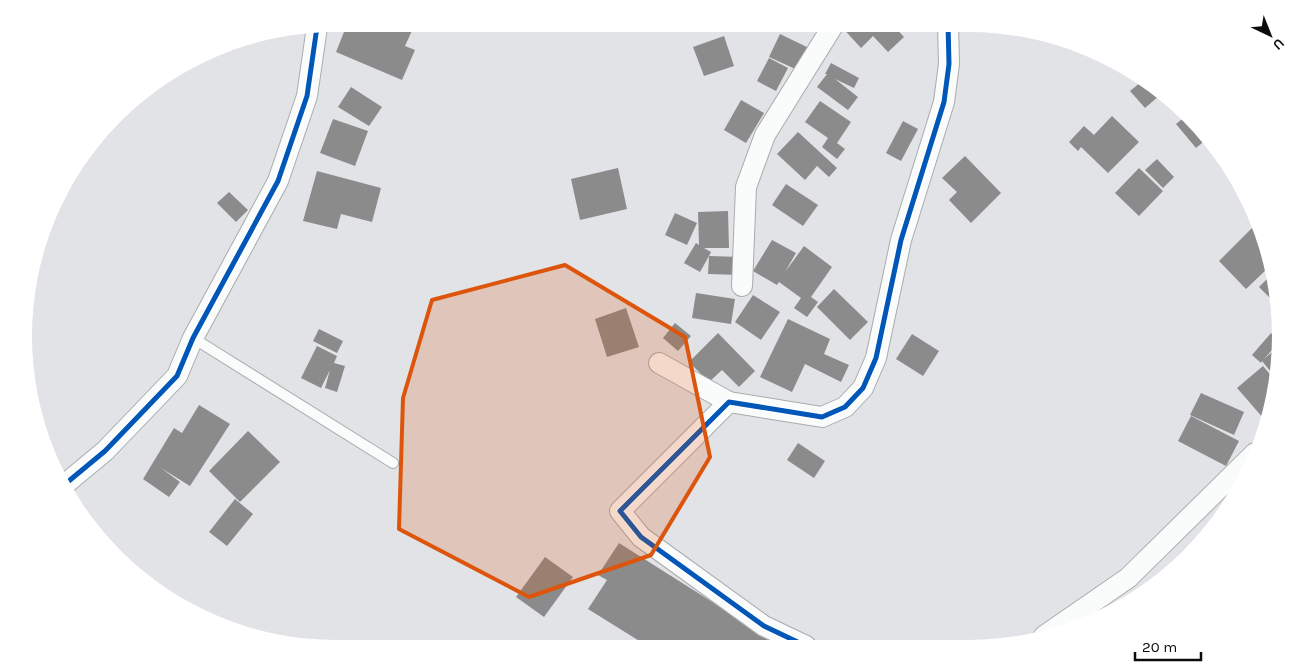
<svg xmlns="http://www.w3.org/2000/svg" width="1305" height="672" viewBox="0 0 1305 672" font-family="Karla,sans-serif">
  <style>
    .building { fill: #8b8b8c }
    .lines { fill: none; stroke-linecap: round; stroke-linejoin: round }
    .service-casing { stroke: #aaabad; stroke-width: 12 }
    .minor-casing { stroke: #aaabad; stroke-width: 22 }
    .service { stroke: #fafbfb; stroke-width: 10 }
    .minor { stroke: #fafbfb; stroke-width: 20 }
    .cycleway-casing { stroke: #fff; stroke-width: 8 }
    .cycleway { stroke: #0057b8; stroke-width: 5 }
    .marked { fill: #dd550c; fill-opacity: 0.2; stroke: #dd550c; stroke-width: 4; stroke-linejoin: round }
  </style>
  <rect width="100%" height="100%" fill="#e1e3e6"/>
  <g class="building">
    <polygon points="335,24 415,24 405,46 415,50 402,80 336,52 344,32 334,27"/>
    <polygon points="839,24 892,24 904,37 888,52 873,36 861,48"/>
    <polygon points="780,34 813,50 802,72 769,57"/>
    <polygon points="724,36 734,66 704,76 693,47"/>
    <polygon points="769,58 788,68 776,91 757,81"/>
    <polygon points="831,63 859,78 854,88 835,79 858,97 848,110 817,87 827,74 825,74"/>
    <polygon points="1141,82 1159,96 1145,108 1130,91"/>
    <polygon points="351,87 382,107 369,126 338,107"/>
    <polygon points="741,100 764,113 746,143 724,130"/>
    <polygon points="820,101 851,122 837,143 845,149 837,159 822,147 828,138 805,122"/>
    <polygon points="1112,116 1139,142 1108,173 1081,147 1078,151 1069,142 1084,126 1094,135"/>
    <polygon points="1186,116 1204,130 1208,138 1196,148 1176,124"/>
    <polygon points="333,119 368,131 355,166 320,153"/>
    <polygon points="903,121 918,129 901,161 886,153"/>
    <polygon points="798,132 837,168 829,177 817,166 805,180 777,154"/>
    <polygon points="965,156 1001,193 971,223 949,200 957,192 942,178"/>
    <polygon points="1157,159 1174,177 1163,188 1145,170"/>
    <polygon points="618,168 627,209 580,220 571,179"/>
    <polygon points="1139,168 1163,191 1139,216 1115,193"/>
    <polygon points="317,171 381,188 372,222 341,214 337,229 303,221"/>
    <polygon points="786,184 818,205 803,226 772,205"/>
    <polygon points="229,192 248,210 236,222 217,203"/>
    <polygon points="728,211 729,248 704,248 711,252 709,256 741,257 740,275 708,274 709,256 700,272 684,263 696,243 699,245 698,212"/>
    <polygon points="675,213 697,223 687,245 665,235"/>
    <polygon points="1257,223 1265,236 1269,267 1246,289 1219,261"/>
    <polygon points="772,240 796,253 785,272 804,246 832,267 811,297 818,302 807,317 794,308 801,298 779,282 777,285 753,271"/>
    <polygon points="1270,276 1271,284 1273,301 1259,287"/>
    <polygon points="834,289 868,322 850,340 817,307"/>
    <polygon points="696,293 735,299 731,324 692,318"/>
    <polygon points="753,295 780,312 761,340 735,322"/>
    <polygon points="626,308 639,347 607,357 595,319"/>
    <polygon points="788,319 830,339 824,354 849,365 841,382 805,364 792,392 760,377"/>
    <polygon points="675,323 691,336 678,351 663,338"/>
    <polygon points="319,329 343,341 337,353 313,341"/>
    <polygon points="718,333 755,371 739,387 722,370 709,382 689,362"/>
    <polygon points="1271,333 1279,342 1264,359 1279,346 1281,357 1275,377 1262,361 1261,363 1252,355"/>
    <polygon points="912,334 939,351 923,376 896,359"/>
    <polygon points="317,346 337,356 334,363 345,366 337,392 325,388 330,370 321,388 301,378"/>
    <polygon points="1263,366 1274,379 1269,386 1272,389 1264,419 1237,388"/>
    <polygon points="1201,393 1244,412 1234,435 1190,415"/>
    <polygon points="199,405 230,424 190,486 161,468 180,482 169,497 143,479 174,428 182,433"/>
    <polygon points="1191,416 1239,441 1226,466 1178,441"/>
    <polygon points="248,431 280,462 240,502 209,471"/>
    <polygon points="798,443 825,461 814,478 787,460"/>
    <polygon points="235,499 253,514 227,546 209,532"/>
    <polygon points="619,543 782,646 649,647 588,609 607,580 598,575"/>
    <polygon points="545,557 573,577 544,617 516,597"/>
  </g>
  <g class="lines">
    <defs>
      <polyline id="service" points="193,338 393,463"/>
      <g id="minor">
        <polyline points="742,286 746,187 765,135 834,24"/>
        <polyline points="659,363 729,402"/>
        <polyline points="64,485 105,451 177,376 193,338 278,181 307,96 317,27"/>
        <polyline points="1044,636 1128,578 1255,453"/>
        <polyline points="806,646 764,626 641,537 620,511 729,402 822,417 845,407 863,388 876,358 901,240 944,102 949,64 948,24"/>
      </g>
    </defs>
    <use href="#service" class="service-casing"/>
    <use href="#minor" class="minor-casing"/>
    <use href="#service" class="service"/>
    <use href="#minor" class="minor"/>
    <defs>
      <g id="cycleway">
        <polyline points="64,485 105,451 177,376 193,338 278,181 307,96 317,27"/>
        <polyline points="806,646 764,626 641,537 620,511 729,402 822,417 845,407 863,388 876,358 901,240 944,102 949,64 948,24"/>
      </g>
    </defs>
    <use href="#cycleway" class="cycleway-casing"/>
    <use href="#cycleway" class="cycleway"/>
  </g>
  <path class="marked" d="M565,265l120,72 25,120 -59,98 -122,42 -130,-68 4,-131 29,-98z"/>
  <path d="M0 0H1305V672H0ZM336 32H968A304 304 0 0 1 1272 336V336A304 304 0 0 1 968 640H336A304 304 0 0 1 32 336V336A304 304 0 0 1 336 32Z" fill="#fff" fill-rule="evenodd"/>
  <g transform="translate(1270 35) rotate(137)" stroke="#ffffff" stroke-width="4" paint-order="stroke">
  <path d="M0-4L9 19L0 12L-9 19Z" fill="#0b0c0d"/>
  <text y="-8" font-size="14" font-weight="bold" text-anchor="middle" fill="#0b0c0d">U</text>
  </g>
  <path d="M1135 652v8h66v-8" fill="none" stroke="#0b0c0d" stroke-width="2.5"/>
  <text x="1142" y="652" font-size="15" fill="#0b0c0d" stroke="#ffffff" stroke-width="4" paint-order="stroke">20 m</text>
</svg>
